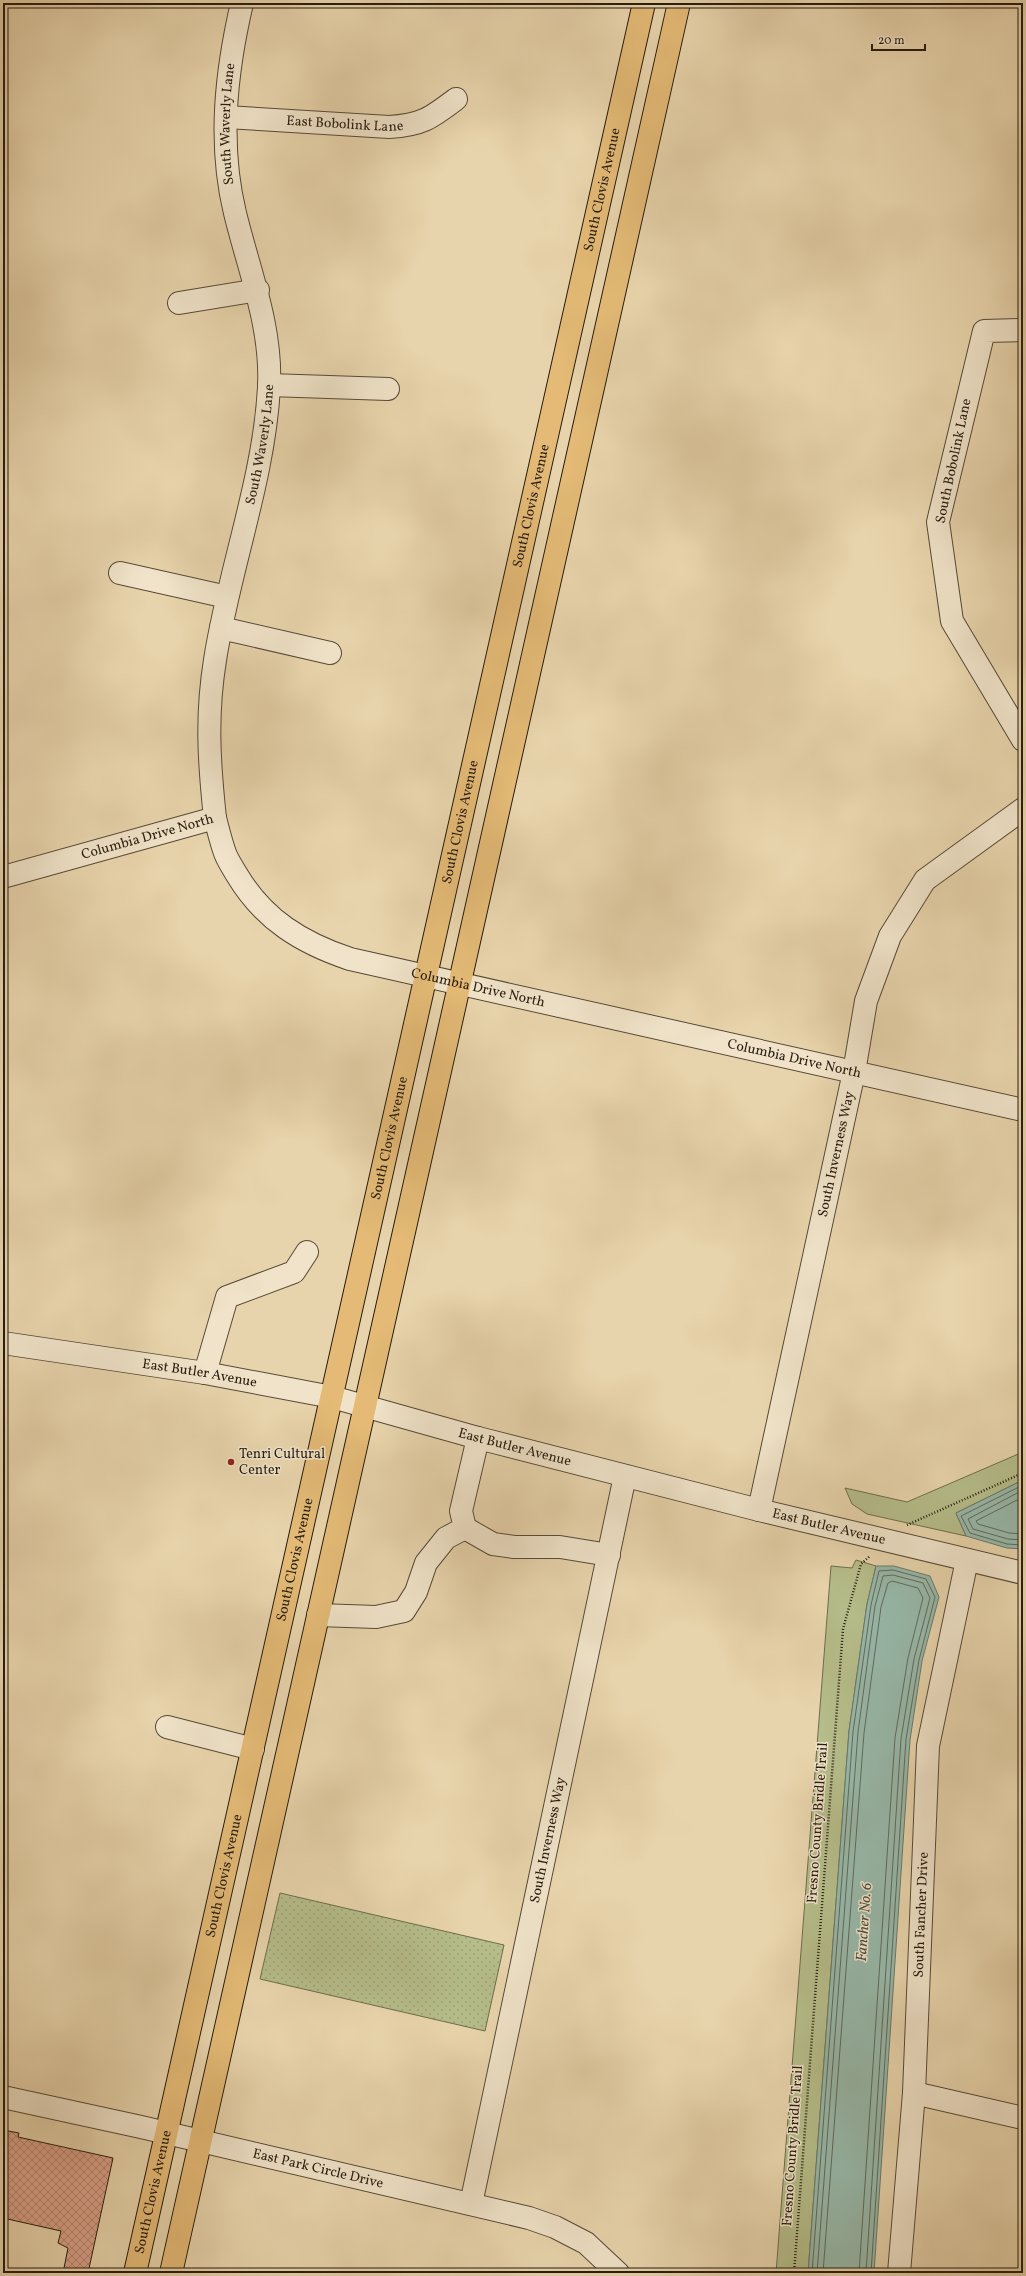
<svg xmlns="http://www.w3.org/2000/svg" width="1026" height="2276" viewBox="0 0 1026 2276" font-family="Vollkorn,serif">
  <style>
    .grass { fill: url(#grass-dots); stroke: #6e6c4d }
    .park { fill: #b5bd8a; stroke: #6e6c4d }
    .water { fill: #97b8a9; stroke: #6a7a6c }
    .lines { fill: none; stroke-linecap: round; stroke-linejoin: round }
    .shore { stroke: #5f6a5c; stroke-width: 1 }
    .building { fill: url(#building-cross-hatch); stroke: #271c10 }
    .minor-casing { stroke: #574a37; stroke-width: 24 }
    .major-casing { stroke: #271c10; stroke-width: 24 }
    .path { stroke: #271c10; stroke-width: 2.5; stroke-dasharray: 1 2; stroke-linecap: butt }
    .minor { stroke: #f0e3c9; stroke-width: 22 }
    .major { stroke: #e4ba76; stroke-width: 22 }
    .poi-dot { fill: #8f2418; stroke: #f0e3c9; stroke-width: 1.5 }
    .labels { text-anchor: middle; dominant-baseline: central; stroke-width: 3; stroke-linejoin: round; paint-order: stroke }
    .street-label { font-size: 14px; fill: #271c10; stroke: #f0e3c9 }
    .poi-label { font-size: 14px; fill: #271c10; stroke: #f0e3c9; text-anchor: start }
    .water-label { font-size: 15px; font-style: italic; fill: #494b3e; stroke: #f0e3c9 }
  </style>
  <defs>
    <pattern id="grass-dots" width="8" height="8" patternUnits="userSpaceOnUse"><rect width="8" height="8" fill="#b5bd8a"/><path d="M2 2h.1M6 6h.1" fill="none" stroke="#9ca276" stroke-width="1.8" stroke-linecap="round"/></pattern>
    <pattern id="building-cross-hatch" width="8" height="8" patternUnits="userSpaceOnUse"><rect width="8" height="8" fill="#daa189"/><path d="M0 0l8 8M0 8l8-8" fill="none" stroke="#b1826f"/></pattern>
  </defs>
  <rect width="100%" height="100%" fill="#e8d4ac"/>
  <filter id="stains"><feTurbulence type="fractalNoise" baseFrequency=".005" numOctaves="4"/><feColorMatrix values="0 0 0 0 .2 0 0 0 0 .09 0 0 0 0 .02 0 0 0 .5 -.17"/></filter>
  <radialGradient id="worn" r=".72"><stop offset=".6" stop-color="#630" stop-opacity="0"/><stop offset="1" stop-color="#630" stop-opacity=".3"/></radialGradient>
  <polygon class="grass" points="280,1893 504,1945 485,2031 260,1979"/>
  <g class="park">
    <polygon points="1023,1452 1023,1480 956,1513 966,1536 867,1514 852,1504 845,1488 907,1502"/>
    <polygon points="856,1560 876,1566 867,1604 849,1731 808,2273 776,2273 831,1566 852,1568"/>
  </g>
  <g class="water">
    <polygon points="1023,1480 1023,1549 1007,1548 966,1536 956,1513"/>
    <polygon points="876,1566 894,1566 930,1576 939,1597 922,1661 910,1740 874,2273 808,2273 849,1731 867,1604"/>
  </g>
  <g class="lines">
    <g class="shore">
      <polyline points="1023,1485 961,1516 970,1533 1007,1544 1023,1545"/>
      <polyline points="1023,1490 968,1519 973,1529 1008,1539 1023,1540"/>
      <polyline points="1023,1497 976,1521 978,1524 1009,1533 1023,1534"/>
      <polyline points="812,2273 853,1732 871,1605 879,1571 893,1570 926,1579 935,1597 919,1660 906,1739 871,2273"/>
      <polyline points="817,2273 858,1732 875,1606 883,1576 893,1575 923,1583 930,1598 914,1659 901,1739 866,2273"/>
      <polyline points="823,2273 864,1733 881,1607 888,1583 892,1581 918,1588 923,1598 908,1658 895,1738 859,2273"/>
    </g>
  </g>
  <polygon class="building" points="3,2130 19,2133 18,2137 113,2158 88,2273 63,2273 68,2248 58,2243 61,2231 3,2218"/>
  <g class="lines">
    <defs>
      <g id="minor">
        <path id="s1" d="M226,117l163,10c33,-2 42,-9 67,-28"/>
        <polyline points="179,303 258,290"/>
        <polyline points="1023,330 984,331 938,522 952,621 1023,740"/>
        <polyline points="269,385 388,389"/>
        <polyline points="120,573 227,597"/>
        <polyline points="221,628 330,653"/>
        <path id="s2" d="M215,818c-6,-56 -9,-102 0,-158 14,-91 49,-180 54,-273 3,-61 -20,-116 -34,-174 -17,-70 -9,-141 7,-210"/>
        <path id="s3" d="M3,877l212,-59c3,11 6,24 10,35 3,8 8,15 12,22 27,45 65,68 113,84l673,151"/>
        <path id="s4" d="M3,1343l202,30 127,24 146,41 281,72 264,63"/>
        <polyline points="205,1373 227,1297 294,1272 307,1252"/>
        <polyline points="478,1438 461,1511 465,1528 493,1544 514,1547 560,1547 609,1555"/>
        <path id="s5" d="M759,1510l95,-438 12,-71 24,-65 35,-56 98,-71"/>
        <polyline points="318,1615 376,1617 404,1611 416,1592 426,1563 446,1538 465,1528"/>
        <polyline points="167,1727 253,1749"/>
        <polyline points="914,2093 1023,2118"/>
        <path id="s6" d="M3,2097l138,30 388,91 26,9 31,16 32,30"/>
        <path id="s7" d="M471,2204l154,-728"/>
        <path id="s8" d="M899,2273l15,-180 14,-347 39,-186"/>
      </g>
      <g id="major">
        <path id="s9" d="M135,2273l509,-2270"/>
        <polyline points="171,2273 679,3"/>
      </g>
    </defs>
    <use href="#minor" class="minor-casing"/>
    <use href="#major" class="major-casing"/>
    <g class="path">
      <polyline points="907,1525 1023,1473"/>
      <polyline points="794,2273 843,1629 861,1564 870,1556"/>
    </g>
    <use href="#minor" class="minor"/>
    <use href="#major" class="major"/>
  </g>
  <circle class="poi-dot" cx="231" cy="1462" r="4"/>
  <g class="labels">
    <g class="street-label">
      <text stroke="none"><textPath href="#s1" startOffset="119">East Bobolink Lane</textPath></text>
      <text stroke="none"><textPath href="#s2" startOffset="705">South Waverly Lane</textPath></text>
      <text stroke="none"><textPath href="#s9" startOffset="2135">South Clovis Avenue</textPath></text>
      <text stroke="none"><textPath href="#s2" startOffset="379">South Waverly Lane</textPath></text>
      <text transform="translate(954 461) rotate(-78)">South Bobolink Lane</text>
      <text stroke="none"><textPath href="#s9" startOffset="1811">South Clovis Avenue</textPath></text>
      <text stroke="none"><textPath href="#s9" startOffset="1487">South Clovis Avenue</textPath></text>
      <text stroke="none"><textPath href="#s3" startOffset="150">Columbia Drive North</textPath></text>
      <text stroke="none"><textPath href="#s3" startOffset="557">Columbia Drive North</textPath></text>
      <text stroke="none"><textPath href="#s3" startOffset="881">Columbia Drive North</textPath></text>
      <text stroke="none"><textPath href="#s9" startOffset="1163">South Clovis Avenue</textPath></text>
      <text stroke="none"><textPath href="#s5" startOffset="364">South Inverness Way</textPath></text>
      <text stroke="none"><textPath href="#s4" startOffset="199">East Butler Avenue</textPath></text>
      <text stroke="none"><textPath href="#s4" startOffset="523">East Butler Avenue</textPath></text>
      <text stroke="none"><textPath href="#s4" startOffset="847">East Butler Avenue</textPath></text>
      <text stroke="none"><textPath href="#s9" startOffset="731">South Clovis Avenue</textPath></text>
      <text transform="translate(818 1823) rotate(-86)">Fresno County Bridle Trail</text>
      <text stroke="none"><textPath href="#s7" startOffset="372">South Inverness Way</textPath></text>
      <text stroke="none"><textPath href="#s9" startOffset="407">South Clovis Avenue</textPath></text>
      <text stroke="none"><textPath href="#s8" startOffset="359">South Fancher Drive</textPath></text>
      <text transform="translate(793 2146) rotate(-86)">Fresno County Bridle Trail</text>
      <text stroke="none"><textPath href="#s6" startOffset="323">East Park Circle Drive</textPath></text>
      <text stroke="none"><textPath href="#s9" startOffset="83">South Clovis Avenue</textPath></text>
    </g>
    <g class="poi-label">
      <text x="239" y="1454">Tenri Cultural<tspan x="239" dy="16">Center</tspan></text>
    </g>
    <g class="water-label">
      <text transform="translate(865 1922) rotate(-86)">Fancher No. 6</text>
    </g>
  </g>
  <rect width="1026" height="2276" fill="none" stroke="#e8d4ac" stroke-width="16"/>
  <rect x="4" y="4" width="1018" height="2268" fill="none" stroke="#271c10" stroke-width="2"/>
  <rect x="8" y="8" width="1010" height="2260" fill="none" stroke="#271c10"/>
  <path d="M872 44v6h53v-6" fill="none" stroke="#271c10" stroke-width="2"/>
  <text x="878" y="44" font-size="12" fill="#271c10" stroke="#f0e3c9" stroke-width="3" paint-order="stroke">20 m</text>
  <rect width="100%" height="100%" filter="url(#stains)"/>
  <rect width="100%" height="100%" fill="url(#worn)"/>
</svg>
